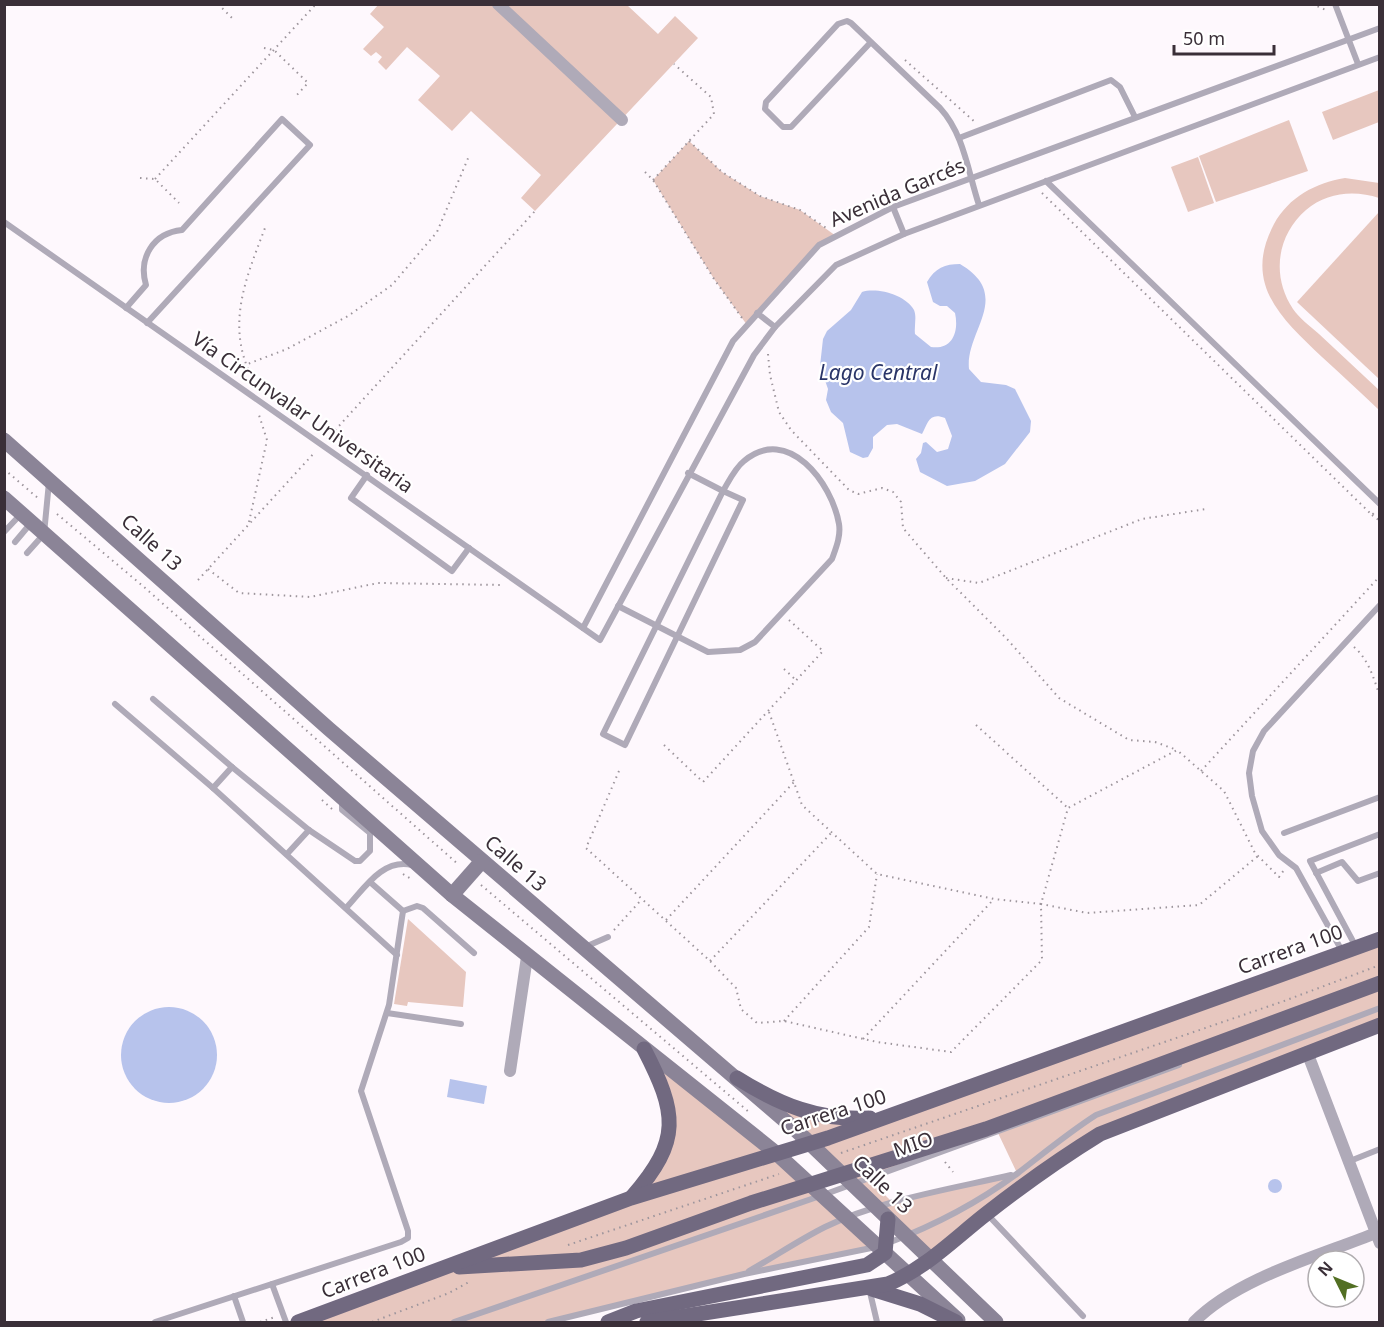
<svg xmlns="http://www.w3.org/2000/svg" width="1384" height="1327" viewBox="0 0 1384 1327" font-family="'Noto Sans',sans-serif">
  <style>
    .green { fill: #e7c7bf; fill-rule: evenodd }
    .water { fill: #b7c3ec }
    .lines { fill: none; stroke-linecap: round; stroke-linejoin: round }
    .path { stroke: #9d959c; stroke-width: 2; stroke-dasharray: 1.5 4.5; stroke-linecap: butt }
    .lane { stroke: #afaab8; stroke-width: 6 }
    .street { stroke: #afaab8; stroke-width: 12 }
    .secondary { stroke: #8b8497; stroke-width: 15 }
    .primary { stroke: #716980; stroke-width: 15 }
    .labels { text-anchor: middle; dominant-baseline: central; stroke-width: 4.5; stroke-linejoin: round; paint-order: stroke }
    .street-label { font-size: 20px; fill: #3a2f38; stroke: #fff }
    .water-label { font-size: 21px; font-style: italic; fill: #2a3568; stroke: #fff }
  </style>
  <rect width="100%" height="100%" fill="#fef8fd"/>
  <g class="green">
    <polygon points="379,4 627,5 658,34 675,16 698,38 535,211 521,198 541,175 471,111 452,131 418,100 440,76 407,47 386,70 378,62 382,57 376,52 371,56 363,49 384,27 370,14"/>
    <polygon points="1379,90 1379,122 1333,140 1322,112"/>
    <polygon points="1289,120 1308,171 1216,202 1199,156"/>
    <polygon points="689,141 722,172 760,196 800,210 836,236 819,245 747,325 714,279 653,180"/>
    <polygon points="1198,157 1214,203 1188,212 1171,167"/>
    <path d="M1345,178l34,5v15c-24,-8 -52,-6 -73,12 -29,25 -35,66 -13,99 6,9 17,17 26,25 20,19 40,37 60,56v20c-19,-18 -38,-36 -57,-53 -40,-38 -80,-73 -48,-133 15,-27 41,-41 71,-46z"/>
    <polygon points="1379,212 1379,379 1297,302"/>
    <polygon points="408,919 466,972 463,1007 408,1002 407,1006 394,1004"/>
    <path d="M1379,939v86l-279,109 -169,126 -169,-166 26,13 92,10zM998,1133l19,40 -123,31 -26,-26z"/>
    <polygon points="644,1049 878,1247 744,1274 548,1322 298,1322 631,1198 670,1130"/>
  </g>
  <g class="water">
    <path d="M960,264c54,32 5,67 9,105l12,13 25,3 9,4 16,32 -1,11 -25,32 -30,17 -28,5 -27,-14 -4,-13 5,-6 2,-10 3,-1 11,10 11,-3 4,-13 -7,-18c-16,-6 -17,5 -23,16l-25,-10 -10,1 -14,12v11l-5,9 -5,1 -13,-6 -7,-29 -12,-11 -5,-12 2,-11 -8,-23 3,-27 4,-8 24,-21 11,-18c15,-5 44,3 52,18 3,7 0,16 1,24l16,13c22,3 28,-16 24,-34l-8,-7h-7l-7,-4 -6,-20c8,-14 18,-18 33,-18z"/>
    <circle cx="169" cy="1055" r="48"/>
    <polygon points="450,1079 487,1086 484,1104 447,1097"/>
    <circle cx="1275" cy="1186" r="7"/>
  </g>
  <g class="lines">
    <g class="path">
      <polyline points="218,4 234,20"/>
      <polyline points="1312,4 1326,10"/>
      <polyline points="264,48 274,50 308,83 295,97"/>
      <polyline points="905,60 975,122"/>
      <polyline points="689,141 722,172 760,196 800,210 829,230"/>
      <polyline points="645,172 653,180 714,279 742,318"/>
      <polyline points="140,178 155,179 179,203"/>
      <polyline points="155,179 316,4"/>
      <polyline points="653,180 714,114 711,97 674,64"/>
      <polyline points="1042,193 1372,515 1376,511"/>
      <polyline points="768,354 770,375 779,412 791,430 849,490 858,494 882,488 893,492 901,502 903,528 946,578 1007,639 1059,698 1129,740 1155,742 1177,750"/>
      <polyline points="232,370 287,349 348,316 392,285 437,232 469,156"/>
      <path d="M256,385c-32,-55 -12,-102 9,-157"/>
      <polyline points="327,439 535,211"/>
      <polyline points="4,469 39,499"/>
      <polyline points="57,514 144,587 459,865"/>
      <polyline points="1372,515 1380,521"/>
      <polyline points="249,522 267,440 258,412"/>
      <polyline points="208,569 239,593 310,597 378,583 503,585"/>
      <polyline points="946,578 979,583 1142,519 1206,509"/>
      <polyline points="198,580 315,452"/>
      <path d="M1354,647c15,13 20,32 26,50"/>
      <polyline points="784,669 797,681"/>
      <polyline points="769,712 802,805 877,874 994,899 1041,904 1068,808 1177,750 1224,791 1255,853 1279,877 1284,870"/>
      <polyline points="976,725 1068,808"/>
      <polyline points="664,745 703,782 823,651 789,620"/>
      <polyline points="619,771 586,848 710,961 736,988 741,1009 757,1023 784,1021 877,1042 951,1052 1042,960 1041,904 1087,913 1199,905 1258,856"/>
      <polyline points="1201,771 1380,576"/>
      <polyline points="322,800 333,810"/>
      <polyline points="403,874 413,880"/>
      <polyline points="481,885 749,1112"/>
      <polyline points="666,920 794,782"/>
      <polyline points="614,930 642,899"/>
      <polyline points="710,961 832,832"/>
      <polyline points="784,1021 869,927 877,874"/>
      <polyline points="863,1039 994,899"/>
      <polyline points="841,1153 1284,1001 1380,965"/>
      <polyline points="945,1162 953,1172"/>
      <polyline points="568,1245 779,1174"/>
      <polyline points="260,1322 275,1317"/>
      <polyline points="372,1322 449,1293 469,1282"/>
    </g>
    <g class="lane">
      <polyline points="1335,4 1358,64"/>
      <path d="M871,42l-80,85h-8l-18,-18 1,-7 72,-78 9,-3 4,2 89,85c24,26 28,64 39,97"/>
      <polyline points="959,138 1111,80 1120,87 1135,117"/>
      <polyline points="1046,181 1380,504"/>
      <polyline points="893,207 904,234"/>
      <polyline points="4,222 600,640 754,355 775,327 836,265 904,234 1380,57"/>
      <path d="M126,308l20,-23c-8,-27 7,-52 36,-55l100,-111 28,26 -163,178"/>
      <polyline points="757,313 775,327"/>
      <polyline points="367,475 351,498 452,571 469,548"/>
      <polygon points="723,491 743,500 625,745 603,734"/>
      <polyline points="4,532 21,514"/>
      <polyline points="15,542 31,523"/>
      <polyline points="27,553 44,534 49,482"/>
      <path d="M618,606l90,46 32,-2 15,-8 77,-83c4,-11 9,-23 7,-35 -7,-41 -51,-100 -95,-63 -9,7 -15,20 -21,30l-35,-18"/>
      <polyline points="583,628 733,341 819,245 893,207 1380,28"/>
      <polyline points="153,699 232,767"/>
      <polyline points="115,704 213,788 397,955"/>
      <polyline points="213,788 232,767 309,830 355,861 360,861 370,851 370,833 342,810 342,802"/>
      <polyline points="1284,833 1380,797"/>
      <polyline points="287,854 309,830"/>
      <polyline points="1316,873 1342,862 1358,881 1380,873"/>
      <polyline points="370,882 403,911"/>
      <path d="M346,908c18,-19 36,-50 66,-43"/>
      <polyline points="403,911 417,906 423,908 474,953"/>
      <polyline points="585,947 608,937"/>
      <polyline points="1356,947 1310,861 1380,834"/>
      <polyline points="1342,951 1296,868 1279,855 1262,831 1252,796 1249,773 1253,751 1264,731 1380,605"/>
      <polyline points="387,1013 461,1024"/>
      <polyline points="1350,1161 1380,1149"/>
      <polyline points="987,1214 1083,1316"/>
      <path d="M888,1243c45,-17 91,-41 130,-70 26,-20 50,-40 78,-58l284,-107"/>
      <path d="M749,1271c25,-14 50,-31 76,-44 55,-27 126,-38 186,-52"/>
      <polyline points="272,1284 286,1322"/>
      <polyline points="869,1288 877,1322"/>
      <polyline points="234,1296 243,1322"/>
      <polyline points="155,1322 401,1242 408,1238 408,1231 361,1091 389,1005 403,911"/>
      <polyline points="454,1322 823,1195 1179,1065"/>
      <polyline points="548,1322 744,1274 876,1247"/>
    </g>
    <g class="street">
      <polyline points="498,4 622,120"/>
      <polyline points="1307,1052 1380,1243"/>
      <polyline points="510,1071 527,957"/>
      <path d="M1194,1322c43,-44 125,-66 182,-89"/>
    </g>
    <g class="secondary">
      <polyline points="4,440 329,729 797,1131 996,1322"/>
      <polyline points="4,498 452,895 776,1153 958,1320"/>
      <polyline points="452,895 482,861"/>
    </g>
    <g class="primary">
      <path d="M737,1078c43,27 82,43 133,40"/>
      <path d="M632,1197c50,-57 45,-84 12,-148"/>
      <polyline points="459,1267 581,1260 626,1248 751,1203 986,1129 1380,983"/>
      <polyline points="872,1289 920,1304 956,1322"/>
      <polyline points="298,1322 631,1198 828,1138 1380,939"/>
      <polyline points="608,1322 636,1311 867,1265 885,1253 888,1219"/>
      <path d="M647,1322l241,-38c38,-16 66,-45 98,-70 37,-29 75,-56 114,-80l280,-109"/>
    </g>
  </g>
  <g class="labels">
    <g class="street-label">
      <text transform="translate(897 192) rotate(-23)">Avenida Garcés</text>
      <text transform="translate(303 412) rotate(35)">Vía Circunvalar Universitaria</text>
      <text transform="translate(152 542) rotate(42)">Calle 13</text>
      <text transform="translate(516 863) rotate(41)">Calle 13</text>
      <text transform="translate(1290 949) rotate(-20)">Carrera 100</text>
      <text transform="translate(833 1112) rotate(-18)">Carrera 100</text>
      <text transform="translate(913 1144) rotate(-19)">MIO</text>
      <text transform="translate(883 1184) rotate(44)">Calle 13</text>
      <text transform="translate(373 1272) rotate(-21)">Carrera 100</text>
    </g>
    <g class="water-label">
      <text x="878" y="372">Lago Central</text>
    </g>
  </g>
  <rect width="1384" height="1327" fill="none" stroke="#3a2f38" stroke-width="12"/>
  <g transform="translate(1336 1279) rotate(313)"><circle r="28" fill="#ffffff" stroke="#b0acaf" stroke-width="1.5"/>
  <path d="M0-4.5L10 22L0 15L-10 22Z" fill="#526f23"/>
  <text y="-9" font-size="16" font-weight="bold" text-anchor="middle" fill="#3a2f38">N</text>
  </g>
  <path d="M1174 45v9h100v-9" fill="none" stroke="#3a2f38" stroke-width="3"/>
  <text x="1183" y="45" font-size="18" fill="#3a2f38" stroke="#ffffff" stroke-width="4.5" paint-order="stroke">50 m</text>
</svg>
